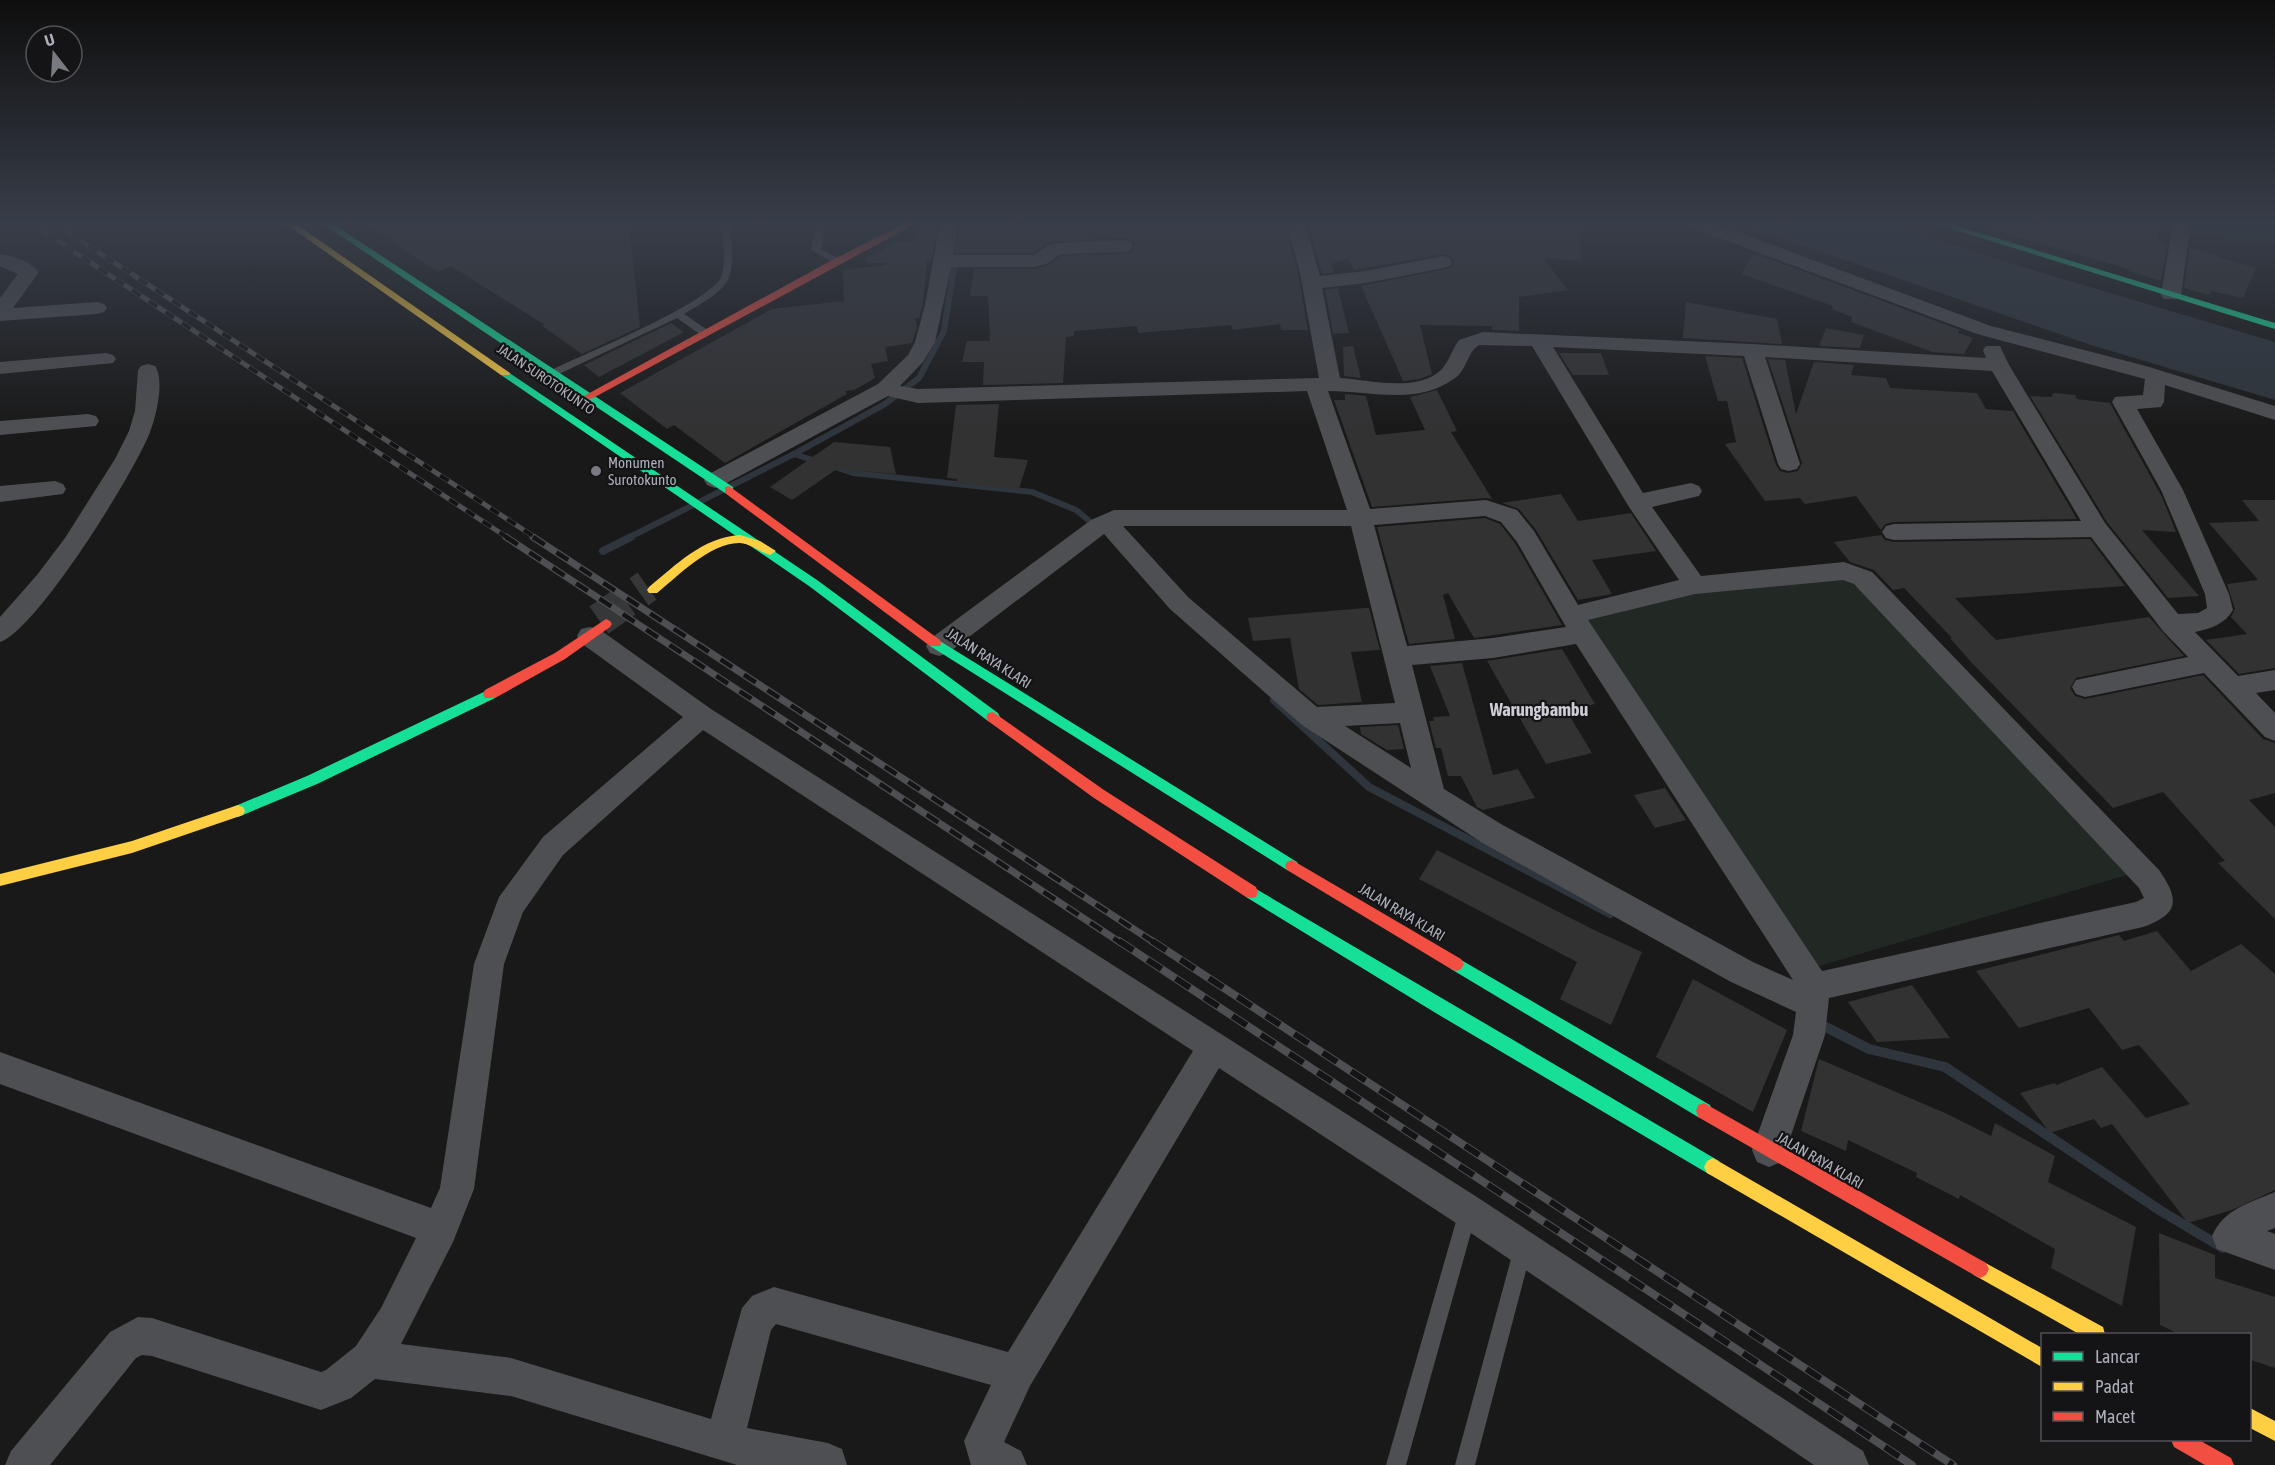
<svg xmlns="http://www.w3.org/2000/svg" width="2275" height="1465" viewBox="0 0 2275 1465" font-family="'Asap Condensed',sans-serif">
  <style>
    .green { fill: #222823 }
    .water { fill: #2f353c }
    .lines { fill: none; stroke-linecap: round; stroke-linejoin: round }
    .stream-far2 { stroke: #2f353c; stroke-width: 6 }
    .stream-far1 { stroke: #2f353c; stroke-width: 8 }
    .stream { stroke: #2f353c; stroke-width: 10 }
    .building { fill: #323233 }
    .secondary-tunnel { stroke: #363739; stroke-width: 33; stroke-dasharray: 33 16; stroke-linecap: butt }
    .lane { fill: #4e4f52; fill-rule: evenodd }
    .street { fill: #4e4f52; fill-rule: evenodd }
    .fast { fill: #16e098; fill-rule: evenodd }
    .slow { fill: #ffcf43; fill-rule: evenodd }
    .jam { fill: #f24e42; fill-rule: evenodd }
    .rail-far2-casing { stroke: #4e4f52; stroke-width: 5 }
    .rail-far1-casing { stroke: #4e4f52; stroke-width: 7 }
    .rail-casing { stroke: #4e4f52; stroke-width: 8 }
    .rail-far2 { stroke: #141315; stroke-width: 4; stroke-dasharray: 10; stroke-linecap: butt }
    .rail-far1 { stroke: #141315; stroke-width: 4.5; stroke-dasharray: 14; stroke-linecap: butt }
    .rail { stroke: #141315; stroke-width: 6; stroke-dasharray: 17; stroke-linecap: butt }
    .poi-dot { fill: #797a81; stroke: #141315; stroke-width: 2 }
    .labels { text-anchor: middle; dominant-baseline: central; stroke-width: 4.5; stroke-linejoin: round; paint-order: stroke }
    .far-street-label { font-size: 14px; fill: #acafb9; stroke: #141315 }
    .poi-label { font-size: 15px; fill: #acafb9; stroke: #141315; text-anchor: start }
    .street-label { font-size: 15px; fill: #acafb9; stroke: #141315 }
    .quarter-label { font-size: 18px; font-weight: bold; fill: #cdced5; stroke: #141315 }
  </style>
  <rect width="100%" height="100%" fill="#191919"/>
  <g class="green">
    <polygon points="2179,224 2275,224 2275,245 2182,234"/>
    <polygon points="1844,571 2127,875 1816,967 1573,615 1695,585"/>
  </g>
  <polygon class="water" points="1741,224 1888,224 2019,266 2275,342 2275,400 2091,345"/>
  <g class="lines">
    <g class="stream-far2">
      <polyline points="794,454 819,462"/>
      <polyline points="832,466 853,473 1032,492 1076,510 1098,528"/>
      <polyline points="628,538 794,454 885,404 919,378 944,331 958,242"/>
    </g>
    <g class="stream-far1">
      <polyline points="603,551 631,537"/>
      <polyline points="1274,700 1369,787 1610,914"/>
    </g>
    <polyline class="stream" points="1816,1022 1869,1049 1945,1067 2161,1211 2223,1248"/>
  </g>
  <g class="building">
    <polygon points="365,224 629,224 640,327 582,354 542,326 545,325 451,266 438,272"/>
    <polygon points="938,224 931,261 927,261 923,304 919,318 915,318 917,327 912,343 885,347 888,361 871,364 875,378 854,390 845,391 847,394 725,463 674,425 667,429 620,393 772,309 844,301 843,270 886,265 886,263 867,263 866,258 896,243 914,241 917,240 915,233 924,226"/>
    <polygon points="960,224 1285,224 1298,273 1308,330 1281,330 1280,324 1233,330 1231,325 1138,333 1137,326 1074,331 1074,336 1066,337 1063,383 983,385 984,362 962,362 967,341 990,341 988,296 970,296 974,269 1035,269 1049,265 1061,256 1124,254 1133,251 1135,245 1132,240 1124,238 1057,241 1046,244 1033,253 956,253"/>
    <polygon points="1579,224 1581,261 1543,258 1568,290 1519,297 1519,331 1492,330 1492,326 1420,325 1432,374 1420,379 1403,381 1361,286 1451,268 1454,263 1452,257 1443,254 1354,270 1348,258 1331,264 1334,272 1322,274 1308,225"/>
    <polygon points="1990,224 2157,224 2159,241 2167,243 2161,281 2128,271 2129,269 1989,229"/>
    <polygon points="2190,248 2218,255 2218,257 2256,268 2243,298 2211,291 2210,295 2184,288"/>
    <polygon points="1754,253 1960,330 1958,333 1973,338 1964,354 1932,352 1851,322 1852,317 1832,309 1833,306 1741,274"/>
    <polygon points="1338,288 1349,333 1333,334 1325,290"/>
    <polygon points="1686,302 1777,319 1782,344 1683,338"/>
    <polygon points="671,323 684,332 599,377 584,365"/>
    <polygon points="1826,328 1864,335 1860,348 1819,346"/>
    <polygon points="1353,346 1361,378 1344,376 1343,347"/>
    <polygon points="1559,353 1601,353 1609,375 1573,375"/>
    <polygon points="1705,356 1742,358 1776,465 1780,471 1788,473 1798,471 1802,463 1768,359 1785,360 1796,414 1814,362 1854,365 1851,375 1886,378 1890,388 1977,393 1986,409 2013,411 2077,519 1894,522 1885,524 1881,530 1856,496 1805,504 1800,498 1765,501 1725,444 1736,442 1727,401 1718,401"/>
    <polygon points="1437,390 1457,431 1451,432 1492,499 1486,498 1372,507 1334,400 1345,400 1345,394 1366,396 1376,435 1425,430 1410,397"/>
    <polygon points="2053,393 2075,395 2077,399 2110,403 2162,497 2176,532 2142,530 2199,596 2168,598 2107,522 2030,396 2052,397"/>
    <polygon points="999,404 994,457 1028,460 1019,489 956,483 957,479 947,478 956,405"/>
    <polygon points="834,442 890,447 896,474 837,469 792,500 770,487"/>
    <polygon points="1561,494 1578,521 1631,513 1656,551 1592,560 1612,594 1578,600 1536,530 1519,509 1502,503"/>
    <polygon points="2242,500 2275,500 2275,668 2239,674 2206,640 2247,634 2231,617 2235,609 2227,584 2258,580 2209,523 2259,521"/>
    <polygon points="1485,518 1500,524 1515,543 1562,625 1474,638 1448,593 1443,595 1455,639 1409,644 1377,527"/>
    <polygon points="1881,535 1885,540 1894,542 2090,539 2125,586 1955,598 1996,640 2149,617 2184,656 2076,678 2070,688 2075,696 2085,699 2203,675 2263,739 2275,743 2275,793 2249,800 2275,827 2275,919 2218,863 2225,861 2163,792 2113,808 1971,662 1950,638 1952,638 1904,588 1893,590 1874,570 1850,562 1834,542"/>
    <polygon points="1365,608 1369,608 1380,650 1351,652 1362,702 1318,705 1299,689 1290,638 1253,641 1248,618"/>
    <polygon points="1562,649 1595,704 1566,710 1592,753 1546,764 1487,661"/>
    <polygon points="1462,663 1493,775 1518,769 1535,798 1483,810 1477,807 1461,776 1448,776 1441,748 1436,748 1429,721 1434,721 1433,717 1450,716 1430,666"/>
    <polygon points="1398,725 1404,749 1387,750 1361,734 1360,727"/>
    <polygon points="1665,788 1686,820 1655,828 1634,795"/>
    <polygon points="1437,850 1592,929 1642,952 1611,1025 1560,999 1577,962 1419,879"/>
    <polygon points="2157,931 2191,971 2241,944 2275,974 2275,1190 2232,1210 2188,1223 2112,1124 2101,1128 2094,1119 2050,1133 2020,1093 2055,1083 2056,1085 2102,1067 2146,1118 2190,1104 2139,1045 2122,1050 2089,1008 2019,1028 1976,971 2119,935 2124,941"/>
    <polygon points="1693,979 1787,1030 1753,1112 1656,1057"/>
    <polygon points="1912,985 1950,1038 1877,1042 1848,1002"/>
    <polygon points="1819,1059 1945,1113 1991,1136 1995,1123 2055,1156 2048,1182 2136,1227 2122,1306 2051,1268 2055,1249 1960,1195 1959,1199 1916,1177 1917,1173 1848,1140 1846,1151 1801,1131"/>
    <polygon points="2159,1233 2215,1255 2215,1278 2275,1297 2275,1368 2251,1360 2250,1335 2181,1335 2160,1325"/>
  </g>
  <g class="lines">
    <polyline class="secondary-tunnel" points="599,620 647,586"/>
    <g class="lane">
      <path d="M721,224h10c2,58 6,59 -47,90l25,17v4h-8l-24,-17 -120,57h-8v-4c35,-17 154,-65 171,-92 8,-14 2,-39 1,-55z"/>
      <polygon points="815,224 825,224 821,249 840,259 840,263 834,263 811,250"/>
      <polygon points="1468,1202 1474,1205 1477,1211 1406,1465 1386,1465 1459,1211 1462,1205"/>
      <polygon points="1523,1239 1529,1242 1532,1248 1475,1465 1455,1465 1514,1248 1517,1242"/>
    </g>
    <g class="street">
      <path d="M940,224h18l-5,31h81l13,-9 10,-3 67,-3 7,2 2,4 -2,4 -7,2 -64,2 -12,9 -13,4h-84l-16,75 -12,20 -23,24 18,3 401,-11 -19,-105 -13,-49h18l15,52 46,-5 77,-15 7,2 2,4 -2,4 -7,2 -77,15 -44,5 18,90c31,2 78,15 102,-9 7,-8 11,-21 17,-29l24,-8 269,12 234,14 -3,-8 3,-4h14l9,19 96,158 73,91 20,-1 9,-5 -2,-14 -44,-104 -49,-88 3,-5 28,-2 2,-16 -168,-45 -284,-106 -3,-4h26l275,102 155,40 129,40v14l-110,-35 -1,17 -3,5 -24,2 46,81 46,104 4,16c-8,14 -23,19 -38,22l43,44 37,-6v20l-19,3 19,20v28l-10,-4 -61,-64 -119,24 -9,-3 -4,-7 4,-7 112,-23 -25,-26 -72,-94 -197,3 -8,-2 -4,-6 4,-6 8,-2 187,-3 -89,-150 -227,-14 35,107 -3,5 -8,2 -8,-2 -3,-5 -34,-108 -191,-9 90,146 48,-10 8,3 3,5 -3,5 -47,11 49,69 143,-14 28,10 287,298c21,30 20,44 -16,57l-314,71 -4,37 -39,115 -5,12 -12,5 -12,-5 -5,-12 41,-115 3,-23 -65,-30 -250,-140 -179,-117 -132,-116 -66,-75 -156,119 -9,3 -9,-3 -4,-7 4,-7 161,-119 23,-10h233l-40,-119 -389,12 -30,-7 -165,89 -8,3 -8,-3 -3,-5 3,-5 171,-91 30,-29 7,-13 10,-37zM1479,345l53,1 97,161 50,73 -101,25 -44,-74 -17,-21 -31,-10 -116,9 -42,-118c44,0 90,15 127,-13 12,-8 12,-26 24,-33zM1485,516l16,6 16,20 49,85 -73,11 -86,8 -33,-121zM1123,526h228l44,177 -78,4 -129,-110zM1843,580l11,4 285,304 5,10 -8,4 -314,69 -234,-351 107,-26zM1576,644l217,336 -40,-18 -252,-138 -57,-35 -32,-124 81,-7zM1400,723l11,45 -66,-42z"/>
      <polygon points="2169,224 2187,224 2189,235 2181,295 2178,299 2164,299 2161,295 2171,235"/>
      <path d="M0,254c12,1 31,8 39,18l-26,36 84,-6 7,2 3,4 -3,4 -7,2 -97,7v-23l18,-24 -18,-8z"/>
      <polygon points="106,353 113,355 116,359 113,363 0,374 0,362"/>
      <path d="M148,364l7,2c10,14 1,51 -5,66 -15,40 -114,199 -150,210v-25l37,-42 28,-37 50,-79 14,-28 6,-20 3,-41 3,-4z"/>
      <polygon points="88,414 96,416 99,421 96,426 0,435 0,421"/>
      <polygon points="55,481 63,484 66,489 63,494 0,502 0,486"/>
      <path d="M590,627l9,2 112,80 769,490 383,252 6,14h-55l-358,-242 -237,-155 -189,318 -26,56 17,9 6,14h-56l-7,-24 27,-56 -215,-61 -5,6 -24,98 81,15 14,6 5,16h-110l-226,-69 -136,-17 -24,19 -30,12 -169,-54 -10,-1 -6,3 -86,107h-45l6,-14 99,-119 28,-15 14,1 169,54 5,-2 30,-24 25,-38 35,-70 -416,-154v-32l431,156 9,-20 34,-224 25,-67 44,-60 140,-120 -102,-74 -4,-7 4,-7zM703,730l490,321 -185,301 -234,-65 -22,9 -10,12 -31,111 -200,-61 -110,-14 52,-102 21,-53 30,-225 19,-52 40,-57z"/>
      <path d="M2275,1192v36l-8,3 8,3v36l-58,-21 -5,-13c12,-27 37,-33 63,-44z"/>
    </g>
    <g class="fast">
      <polygon points="323,224 333,224 733,487 733,493 725,493"/>
      <polygon points="1936,224 1950,224 2275,323 2275,329"/>
      <polygon points="505,370 817,580 998,713 1000,717 998,721 988,721 809,586 501,375 500,373"/>
      <polygon points="935,638 1297,862 1299,866 1297,870 1292,872 1287,870 930,646 929,643"/>
      <polygon points="490,689 495,690 497,694 495,698 317,784 238,817 233,815 231,811 233,807 307,776"/>
      <polygon points="1251,886 1719,1161 1722,1167 1719,1173 1713,1176 1707,1173 1439,1015 1246,897 1244,892 1246,887"/>
      <polygon points="1456,957 1710,1105 1712,1111 1710,1117 1704,1119 1698,1117 1451,969 1448,964 1451,959"/>
    </g>
    <g class="slow">
      <polygon points="286,224 296,224 510,373 509,375 501,375"/>
      <path d="M740,535l20,6 16,10 -6,4c-10,-3 -19,-11 -30,-12 -29,-1 -62,33 -83,50h-8l-2,-3 2,-3c27,-22 54,-50 91,-52z"/>
      <polygon points="238,805 243,807 245,811 243,815 132,853 0,886 0,874 132,841"/>
      <polygon points="1713,1158 2042,1348 2042,1367 1707,1173 1704,1167 1707,1161"/>
      <polygon points="1980,1260 2103,1327 2105,1334 2079,1334 1974,1275 1971,1269 1974,1263"/>
      <polygon points="2250,1408 2275,1421 2275,1441 2250,1428"/>
    </g>
    <g class="jam">
      <polygon points="904,224 915,224 593,398 589,399 584,396 834,259"/>
      <polygon points="729,486 940,640 941,643 940,646 930,646 725,493 725,487"/>
      <polygon points="606,619 610,621 612,624 610,627 565,659 495,698 485,698 483,694 485,690 555,653"/>
      <polygon points="993,712 1104,790 1256,887 1258,892 1256,897 1251,898 1246,897 1094,798 988,721 986,717 988,713"/>
      <polygon points="1292,860 1461,959 1464,964 1461,969 1456,971 1451,969 1287,870 1285,866 1287,862"/>
      <polygon points="1704,1103 1986,1263 1989,1269 1986,1275 1980,1278 1974,1275 1698,1117 1696,1111 1698,1105"/>
      <polygon points="2171,1440 2199,1440 2231,1458 2234,1465 2205,1465 2174,1447"/>
    </g>
    <defs>
      <g id="rail-far2">
        <polyline points="32,224 508,538"/>
        <polyline points="55,224 536,538"/>
      </g>
      <g id="rail-far1">
        <polyline points="506,537 1121,943"/>
        <polyline points="533,537 1155,943"/>
      </g>
      <g id="rail">
        <polyline points="1119,941 1912,1465"/>
        <polyline points="1152,941 1953,1465"/>
      </g>
    </defs>
    <use href="#rail-far2" class="rail-far2-casing"/>
    <use href="#rail-far1" class="rail-far1-casing"/>
    <use href="#rail" class="rail-casing"/>
    <use href="#rail-far2" class="rail-far2"/>
    <use href="#rail-far1" class="rail-far1"/>
    <use href="#rail" class="rail"/>
  </g>
  <linearGradient id="sky" x2="0" y2="1"><stop stop-color="#0e0e0e"/><stop offset="0.52" stop-color="#383e49"/><stop offset="1" stop-color="#383e49" stop-opacity="0"/></linearGradient>
  <rect width="2275" height="429" fill="url(#sky)"/>
  <circle class="poi-dot" cx="596" cy="471" r="6"/>
  <g class="labels">
    <g class="far-street-label">
      <text transform="translate(546 379) rotate(34)">JALAN SUROTOKUNTO</text>
    </g>
    <g class="poi-label">
      <text x="608" y="462">Monumen<tspan x="608" dy="17">Surotokunto</tspan></text>
    </g>
    <g class="street-label">
      <text transform="translate(989 658) rotate(33)">JALAN RAYA KLARI</text>
      <text transform="translate(1402 912) rotate(31)">JALAN RAYA KLARI</text>
      <text transform="translate(1820 1160) rotate(30)">JALAN RAYA KLARI</text>
    </g>
    <g class="quarter-label">
      <text x="1539" y="709">Warungbambu</text>
    </g>
  </g>
  <rect x="2041" y="1333" width="210" height="108" fill="#141315" stroke="#515157" stroke-width="1.5"/>
  <rect x="2053" y="1352" width="30" height="9" fill="#16e098" stroke="#515157" stroke-width="1.5"/>
  <text x="2095" y="1363" font-size="18" fill="#acafb9">Lancar</text>
  <rect x="2053" y="1382" width="30" height="9" fill="#ffcf43" stroke="#515157" stroke-width="1.5"/>
  <text x="2095" y="1393" font-size="18" fill="#acafb9">Padat</text>
  <rect x="2053" y="1412" width="30" height="9" fill="#f24e42" stroke="#515157" stroke-width="1.5"/>
  <text x="2095" y="1423" font-size="18" fill="#acafb9">Macet</text>
  <g transform="translate(54 54) rotate(343)"><circle r="28" fill="#141315" stroke="#515157" stroke-width="1.5"/>
  <path d="M0-4.5L10 22L0 15L-10 22Z" fill="#797a81"/>
  <text y="-9" font-size="16" font-weight="bold" text-anchor="middle" fill="#acafb9">U</text>
  </g>
</svg>
